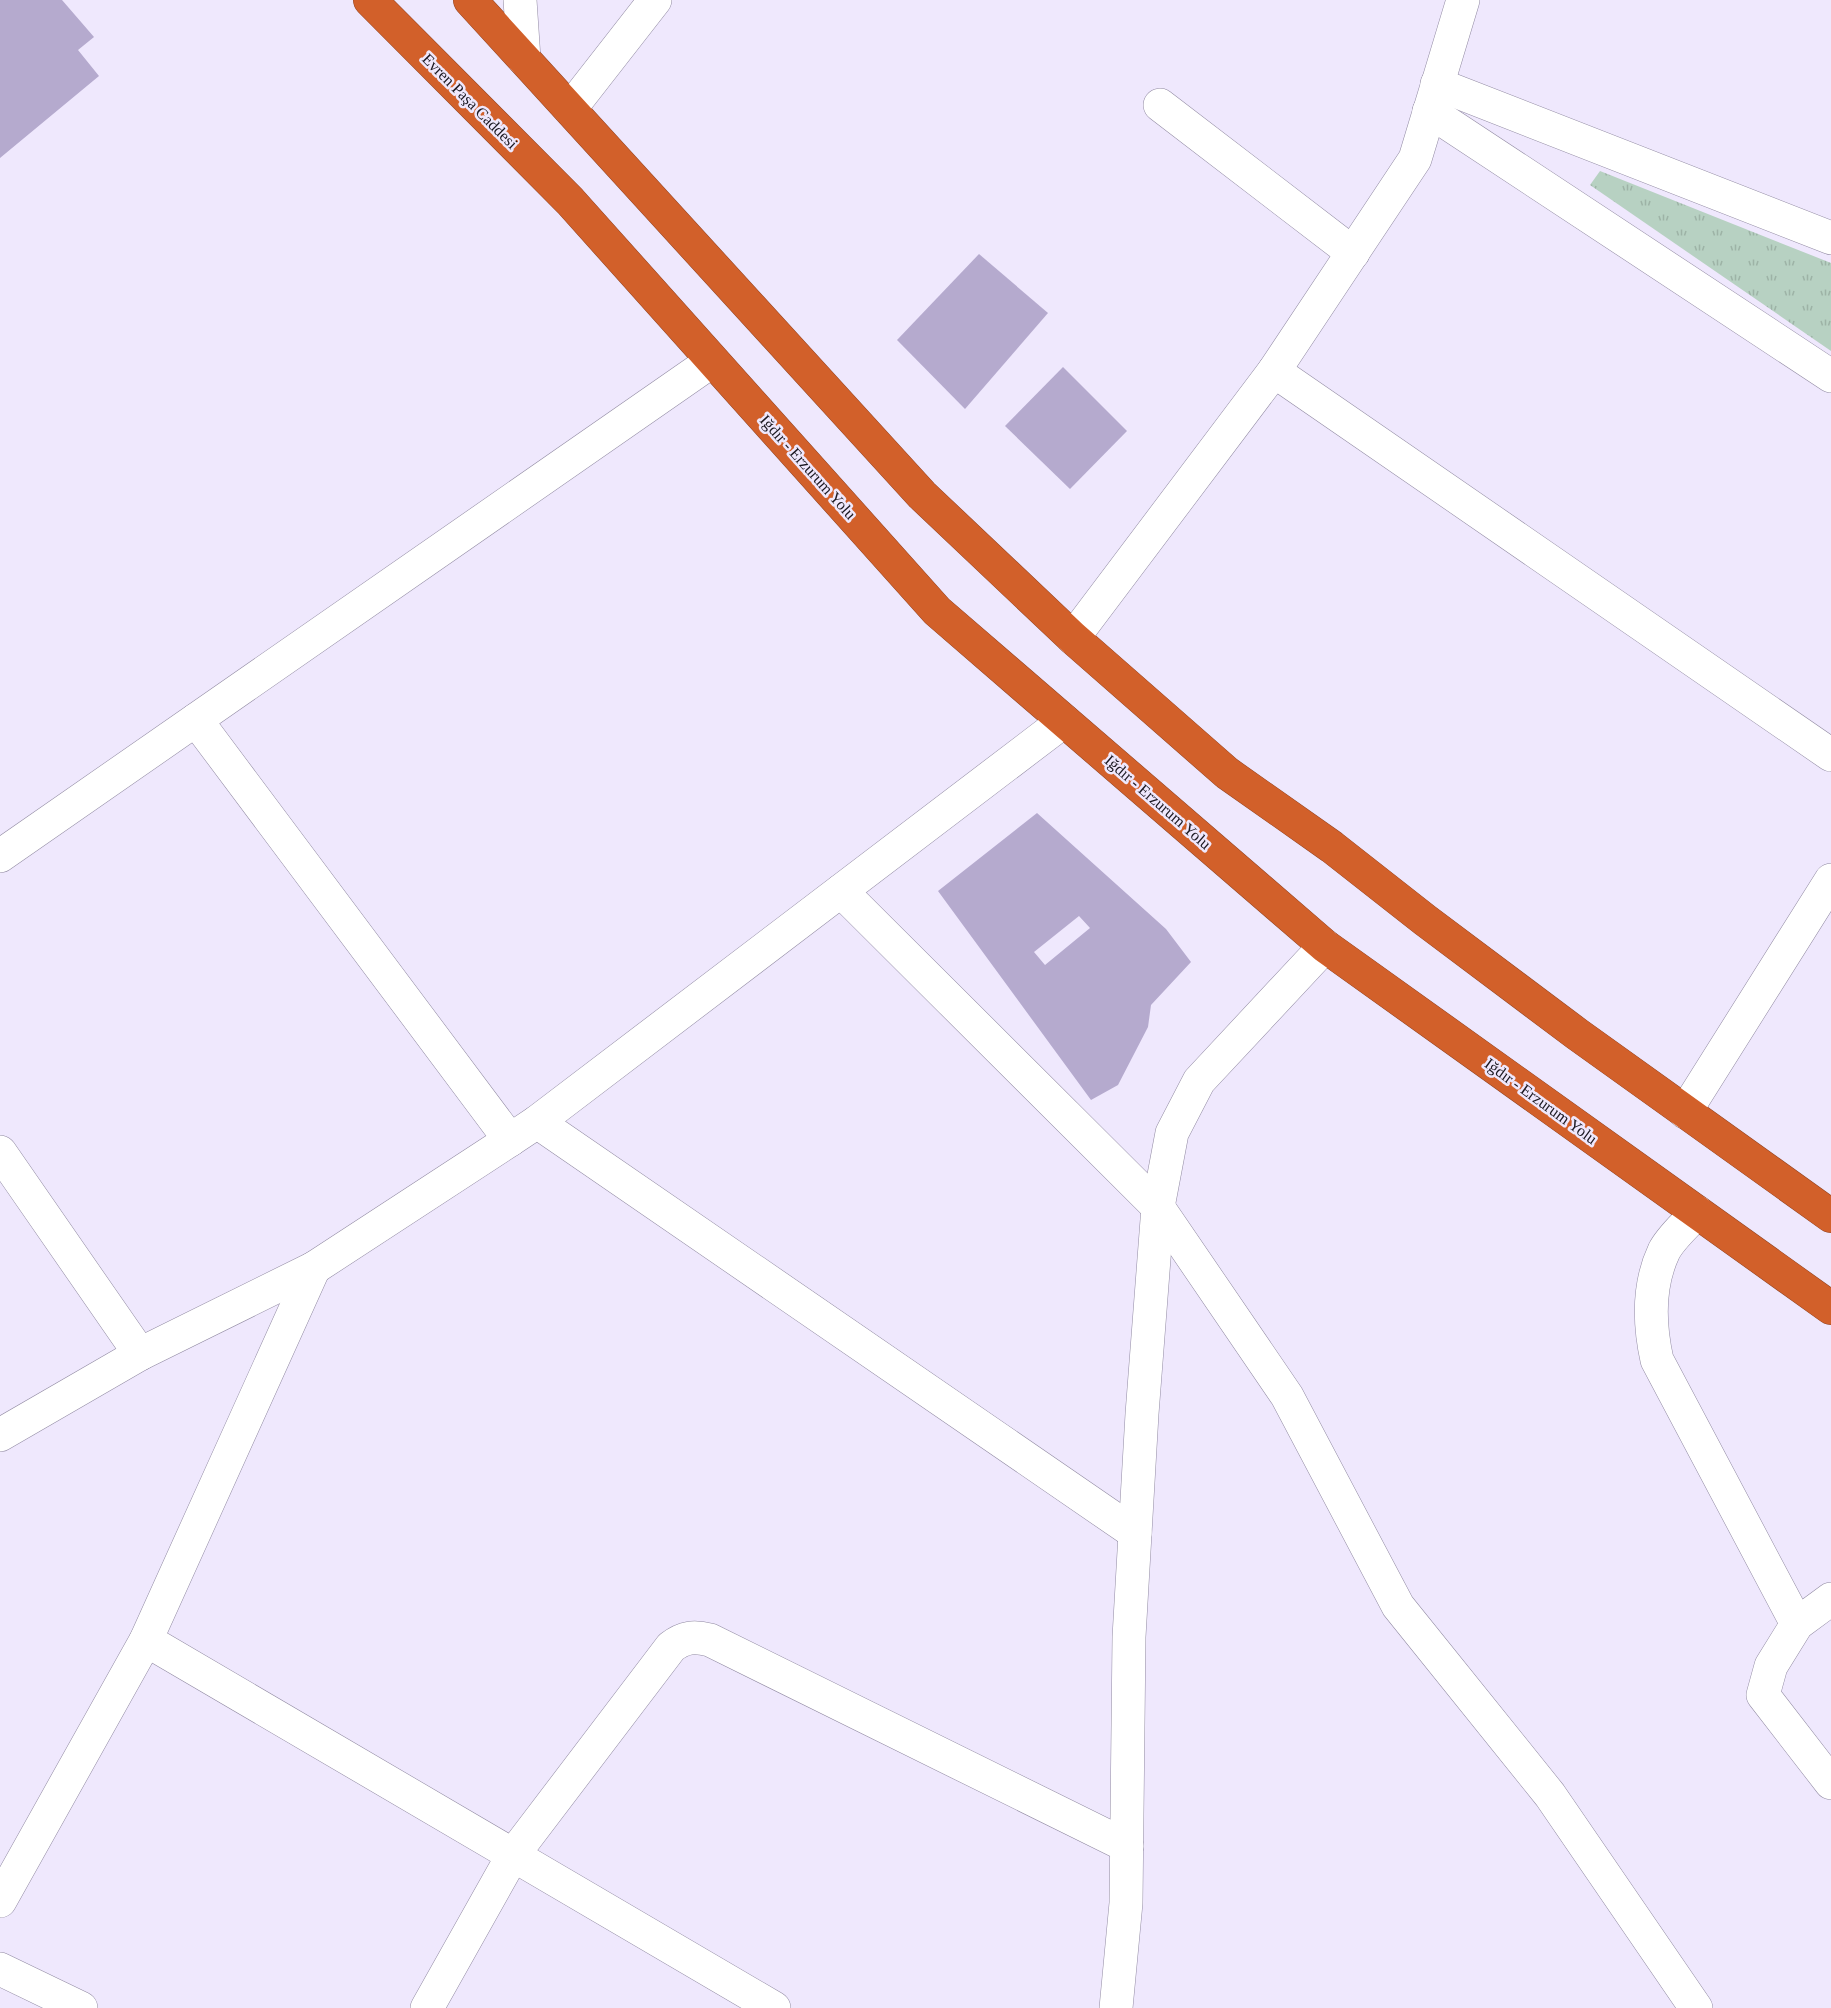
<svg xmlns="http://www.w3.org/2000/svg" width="1831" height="2008" viewBox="0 0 1831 2008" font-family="'Times New Roman',serif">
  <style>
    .grass { fill: url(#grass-tufts) }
    .building { fill: #b5aace; fill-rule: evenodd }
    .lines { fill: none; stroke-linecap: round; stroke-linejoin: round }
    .minor-casing { stroke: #928ba3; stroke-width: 34 }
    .highway-casing { stroke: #924727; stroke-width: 34 }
    .minor { stroke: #fff; stroke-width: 33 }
    .highway { stroke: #d2602a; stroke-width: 33 }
    .labels { text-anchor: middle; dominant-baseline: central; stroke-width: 5; stroke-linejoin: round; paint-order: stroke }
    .street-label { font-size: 16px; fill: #1b1821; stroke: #efe8fd }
  </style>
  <defs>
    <pattern id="grass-tufts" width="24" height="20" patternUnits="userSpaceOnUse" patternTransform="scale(1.5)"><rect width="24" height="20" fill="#b7d1c2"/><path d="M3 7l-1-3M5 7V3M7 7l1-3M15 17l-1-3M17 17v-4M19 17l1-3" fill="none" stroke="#9db3a6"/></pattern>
  </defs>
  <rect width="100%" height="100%" fill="#efe8fd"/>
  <polygon class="grass" points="1600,171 1831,263 1831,351 1590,185"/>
  <g class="building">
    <polygon points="0,0 62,0 94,37 78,50 99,76 0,158"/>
    <polygon points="979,254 1048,313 965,409 897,340"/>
    <polygon points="1063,367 1127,431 1070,489 1005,426"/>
    <path d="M1037,813l129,116 25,33 -40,43 -3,22 -30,58 -27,15 -153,-209zM1079,916l11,12 -45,37 -11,-13z"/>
  </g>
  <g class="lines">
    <defs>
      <g id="minor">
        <polyline points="520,0 524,59"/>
        <polyline points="1437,84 1831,238"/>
        <polyline points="1160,105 1353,253"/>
        <polyline points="570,109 655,0"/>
        <polyline points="1429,111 1831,376"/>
        <polyline points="1274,371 1831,755"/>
        <polyline points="1073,638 1274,371 1415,159 1463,0"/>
        <polyline points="196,720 510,1140"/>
        <polyline points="0,856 712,361"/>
        <polyline points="841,891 1158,1207 1287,1396 1398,1606 1550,1795 1696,2008"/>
        <polyline points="1685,1112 1831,880"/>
        <polyline points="537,1122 1135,1533"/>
        <polyline points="0,1152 140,1354"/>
        <path d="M1697,1212c-10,12 -26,25 -33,39 -16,34 -15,73 -7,109l140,264"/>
        <polyline points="0,1435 140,1354 314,1268 510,1140 537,1122 1064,721"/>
        <polyline points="1831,1599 1797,1624 1771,1666 1763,1695 1831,1783"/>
        <polyline points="146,1640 774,2008"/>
        <polyline points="0,1901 146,1640 314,1268"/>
        <polyline points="0,1969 81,2008"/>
        <path d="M427,2008l86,-153 158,-208c13,-10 23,-11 39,-7l417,206"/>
        <polyline points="1116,2008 1126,1903 1129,1637 1142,1414 1158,1207 1172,1133 1199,1081 1325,946"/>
      </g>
      <g id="highway">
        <polyline points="370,0 570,201 937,611 1325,946 1831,1308"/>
        <polyline points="470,0 922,495 1073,638 1227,773 1332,847 1425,920 1577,1034 1831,1216"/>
      </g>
    </defs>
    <use href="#minor" class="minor-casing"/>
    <use href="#highway" class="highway-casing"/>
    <use href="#minor" class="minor"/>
    <use href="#highway" class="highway"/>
  </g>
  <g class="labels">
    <g class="street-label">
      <text transform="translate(470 101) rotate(45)">Evren Paşa Caddesi</text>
      <text transform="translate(808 467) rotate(48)">Iğdır - Erzurum Yolu</text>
      <text transform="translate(1158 802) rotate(41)">Iğdır - Erzurum Yolu</text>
      <text transform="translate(1541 1101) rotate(36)">Iğdır - Erzurum Yolu</text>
    </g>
  </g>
</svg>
